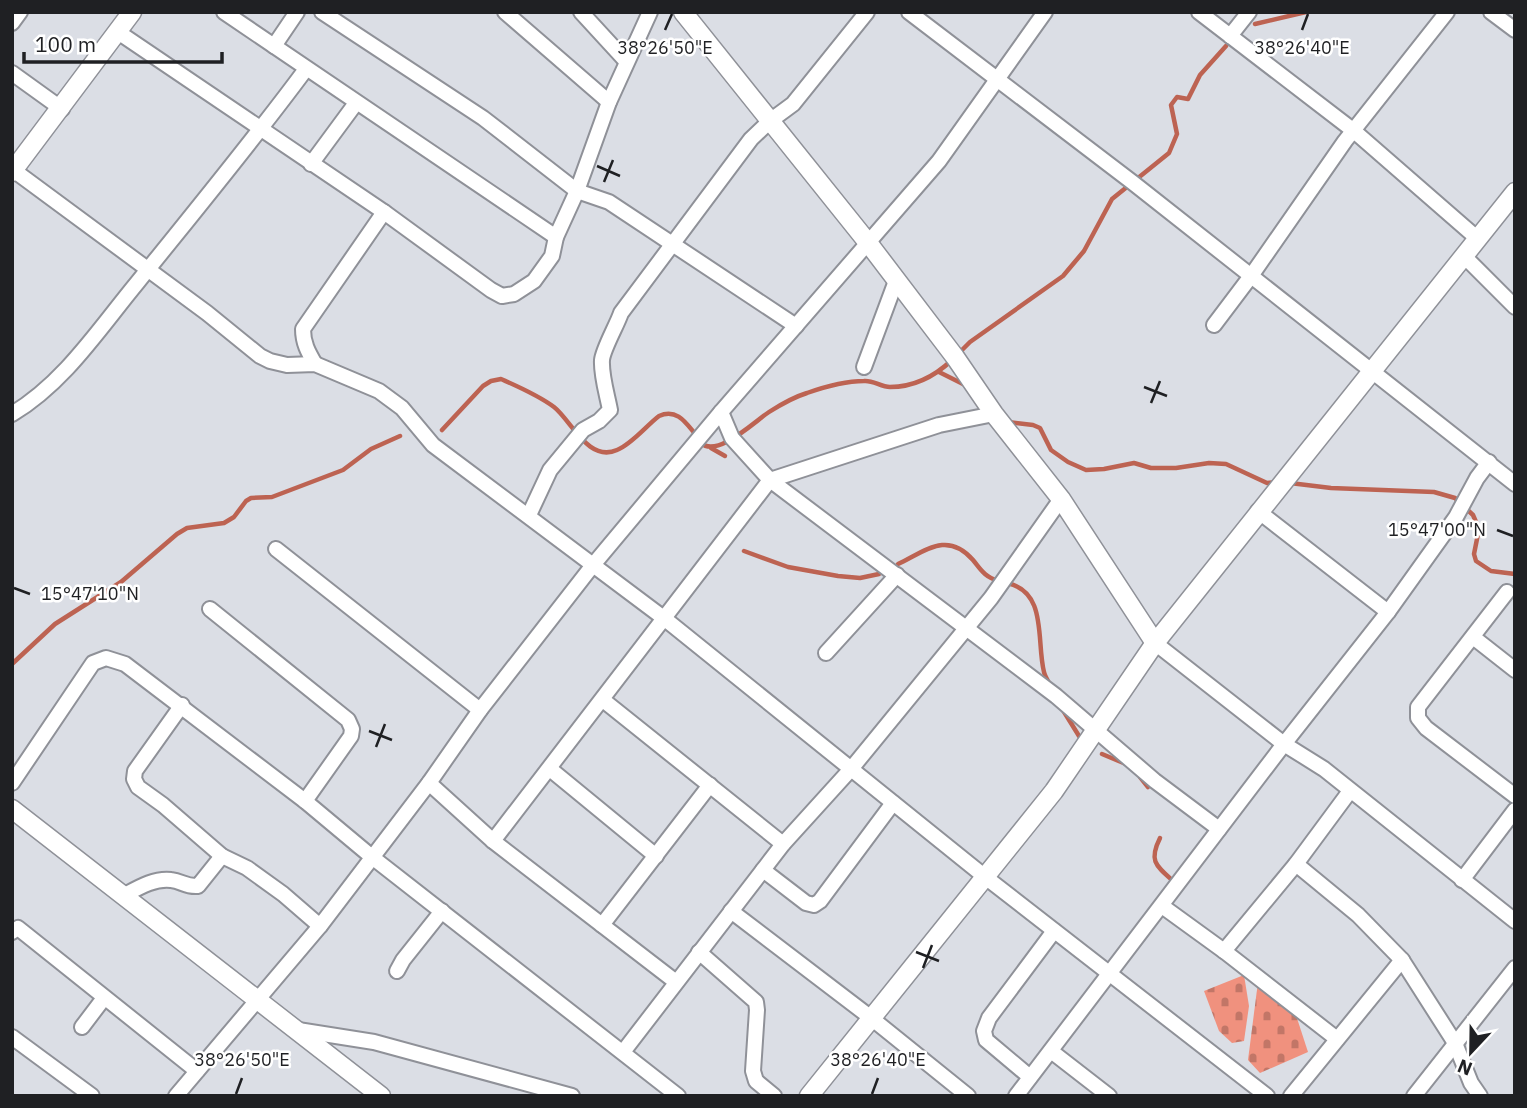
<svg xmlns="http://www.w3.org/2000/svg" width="1527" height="1108" viewBox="0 0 1527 1108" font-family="'IBM Plex Sans',sans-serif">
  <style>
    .cemetery { fill: url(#cemetery-stones) }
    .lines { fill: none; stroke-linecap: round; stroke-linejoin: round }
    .stream { stroke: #bd6352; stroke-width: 4.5 }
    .minor-casing { stroke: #8f9198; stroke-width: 18 }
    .tertiary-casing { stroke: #8f9198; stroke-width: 21 }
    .minor { stroke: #fff; stroke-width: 14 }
    .tertiary { stroke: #fff; stroke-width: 18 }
    .ticks { fill: none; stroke: #1f2023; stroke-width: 2.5 }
    .ticks-label { font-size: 18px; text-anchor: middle; fill: #1f2023; stroke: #fff; stroke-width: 5; stroke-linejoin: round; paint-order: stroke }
  </style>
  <defs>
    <pattern id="cemetery-stones" width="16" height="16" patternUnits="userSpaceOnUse" patternTransform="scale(1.75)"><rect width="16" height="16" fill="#f0917e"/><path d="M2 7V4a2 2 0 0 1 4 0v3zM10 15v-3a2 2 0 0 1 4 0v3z" fill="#c27667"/></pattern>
  </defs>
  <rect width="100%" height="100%" fill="#dbdee5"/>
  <g class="cemetery">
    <polygon points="1244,975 1249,1006 1244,1041 1232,1043 1219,1031 1204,991"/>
    <polygon points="1258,982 1294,1009 1308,1052 1260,1073 1248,1060"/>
  </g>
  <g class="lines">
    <g class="stream">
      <polyline points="1255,24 1306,12"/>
      <polyline points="958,354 970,342 1063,276 1084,251 1112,199 1169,153 1177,134 1171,105 1177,97 1188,99 1200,75 1226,46"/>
      <polyline points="939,372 965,385"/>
      <polyline points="1008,422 1033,425 1040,428 1051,450 1068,462 1086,470 1104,469 1134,463 1151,468 1176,468 1209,463 1226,464 1267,483 1277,482"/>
      <path d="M442,430l41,-44 8,-5 10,-2c18,8 37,16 53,28 17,13 34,56 63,43 15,-6 29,-24 42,-34 18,-8 27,7 37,19"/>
      <path d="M701,443c16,15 53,-21 68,-31 11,-7 25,-15 38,-19 17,-6 39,-12 57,-12 9,-1 17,6 26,6 24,0 45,-11 62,-27"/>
      <polyline points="711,448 725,456"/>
      <polyline points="1290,483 1331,488 1434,492 1455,498 1473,515 1479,529 1474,554 1476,561 1491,571 1515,574"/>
      <polyline points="744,551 788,567 838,576 860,578 879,574"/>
      <path d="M898,564c26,-12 49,-34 75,-4 9,11 11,16 25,21"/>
      <path d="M1007,583c41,9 29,58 37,89 1,5 5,10 7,15"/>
      <polyline points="12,664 55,624 121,582 177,534 187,528 224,523 234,517 246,501 251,498 272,497 343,470 371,449 400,436"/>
      <polyline points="1061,707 1079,736"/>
      <polyline points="1102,754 1126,764"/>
      <polyline points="1140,777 1148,787"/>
      <path d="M1160,838c-11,22 -5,27 12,42"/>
    </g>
    <defs>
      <g id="minor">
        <polyline points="224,12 556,237"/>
        <polyline points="322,12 483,118 577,191 609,202 796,326"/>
        <polyline points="505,12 609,102"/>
        <polyline points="581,12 626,61"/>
        <polyline points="909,12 1132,182 1515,484"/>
        <polyline points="1199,12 1354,131 1478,239"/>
        <polyline points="1491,12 1515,30"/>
        <polyline points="12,23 20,12"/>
        <polyline points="118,32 384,212 491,290 502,296 514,294 534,281 552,256 556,237 577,191 609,102 650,12"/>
        <polyline points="1230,36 1249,12"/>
        <polyline points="274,46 297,12"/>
        <polyline points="12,73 62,109"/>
        <polyline points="311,164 356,103"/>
        <polyline points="12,169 207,313 260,356 270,361 287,365 315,364 379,391 402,408 433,445 665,619 984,876 1267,1096"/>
        <polyline points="1464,256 1515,307"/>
        <polyline points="1214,325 1251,276 1345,141 1447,12"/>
        <path d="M315,364c-7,-12 -12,-21 -12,-35l81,-117"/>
        <polyline points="864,367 896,281"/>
        <polyline points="721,412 732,438 770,480 1056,696 1155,781 1219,829"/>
        <path d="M12,414c52,-31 87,-85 125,-131 57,-71 115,-141 169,-214"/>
        <polyline points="1258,511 1388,612"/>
        <path d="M529,515l21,-45 33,-40 16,-9 11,-11c-3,-16 -9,-35 -8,-50 1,-11 15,-35 19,-47l130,-174 19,-18 23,-17 74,-92"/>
        <polyline points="276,549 480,710"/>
        <polyline points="1507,592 1418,707 1418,718 1426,728 1515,796"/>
        <polyline points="210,609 348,720 352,729 351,736 305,801"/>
        <polyline points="1473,637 1515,670"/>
        <polyline points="1155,643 1284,744 1324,769 1515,921"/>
        <polyline points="826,653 897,575"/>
        <polyline points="603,700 783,844"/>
        <polyline points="182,705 135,771 134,779 138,787 163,805 222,856 247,868 283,894 320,926"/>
        <polyline points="550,769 656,856"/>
        <polyline points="12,783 93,663 106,658 125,664 305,801 372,857 678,1096"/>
        <polyline points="429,783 493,841 676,982"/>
        <polyline points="493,841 770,480 939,425 994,414"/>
        <polyline points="1296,864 1358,915 1402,960 1455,1043 1471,1083 1480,1096"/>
        <polyline points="763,870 806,903 814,905 820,901 893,803"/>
        <polyline points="1462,880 1515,810"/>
        <path d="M123,896c15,-8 31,-18 48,-16 11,1 14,7 27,6l24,-30"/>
        <polyline points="1162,906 1224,951 1337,1039"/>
        <polyline points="731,911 870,1017 968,1096"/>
        <polyline points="602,925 710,785"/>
        <polyline points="12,932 18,928 197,1071"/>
        <polyline points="1224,951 1296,864 1350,791"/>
        <polyline points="699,952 756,1002 757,1010 753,1071 756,1081 774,1096"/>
        <polyline points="397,971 403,960 442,911"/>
        <polyline points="82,1027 104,998"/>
        <polyline points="298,1030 374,1042 572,1096"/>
        <polyline points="12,1037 92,1096"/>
        <polyline points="1051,1051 1109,1096"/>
        <polyline points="623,1052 783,844 851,769 991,598 1061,499"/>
        <polyline points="1030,1077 986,1040 984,1031 989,1018 1054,931"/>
        <polyline points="176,1096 320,926 429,783 480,710 593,565 721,412 939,161 1045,12"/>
        <polyline points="1016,1096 1284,744 1388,612 1456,517 1477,478 1489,462"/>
        <polyline points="1291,1096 1402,960"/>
        <polyline points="1414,1096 1515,968"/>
      </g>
      <g id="tertiary">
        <polyline points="683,12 869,244 955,357 994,414 1061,499 1155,643"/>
        <polyline points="12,172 132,12"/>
        <polyline points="12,809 381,1096"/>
        <polyline points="809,1096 1054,791 1155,643 1515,192"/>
      </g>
    </defs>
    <use href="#minor" class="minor-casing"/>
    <use href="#tertiary" class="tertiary-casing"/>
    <use href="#minor" class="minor"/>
    <use href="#tertiary" class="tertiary"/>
  </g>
  <path class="ticks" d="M665,30l7,-16M1302,30l6,-16M597,166l23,10M604,182l9,-22M1144,387l23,9M1151,403l9,-22M1497,530l16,6M14,588l16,6M369,731l23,9M376,747l9,-23M916,952l23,9M923,968l9,-23M236,1094l6,-16M872,1094l6,-16"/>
  <g class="ticks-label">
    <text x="665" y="54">38°26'50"E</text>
    <text x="1302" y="54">38°26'40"E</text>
    <text x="1437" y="536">15°47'00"N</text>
    <text x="90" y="600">15°47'10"N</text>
    <text x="242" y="1066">38°26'50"E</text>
    <text x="878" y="1066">38°26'40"E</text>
  </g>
  <rect width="1527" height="1108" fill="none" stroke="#1f2023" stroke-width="28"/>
  <g transform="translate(1471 1052) rotate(202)" stroke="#ffffff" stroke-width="5" paint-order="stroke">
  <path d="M0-5L12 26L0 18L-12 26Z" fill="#1f2023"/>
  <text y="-10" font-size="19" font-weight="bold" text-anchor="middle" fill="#1f2023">N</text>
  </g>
  <path d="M24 52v10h198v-10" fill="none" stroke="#1f2023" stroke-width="3.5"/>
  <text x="35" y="52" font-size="21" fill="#1f2023" stroke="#ffffff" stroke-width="5" paint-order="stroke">100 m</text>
</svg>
